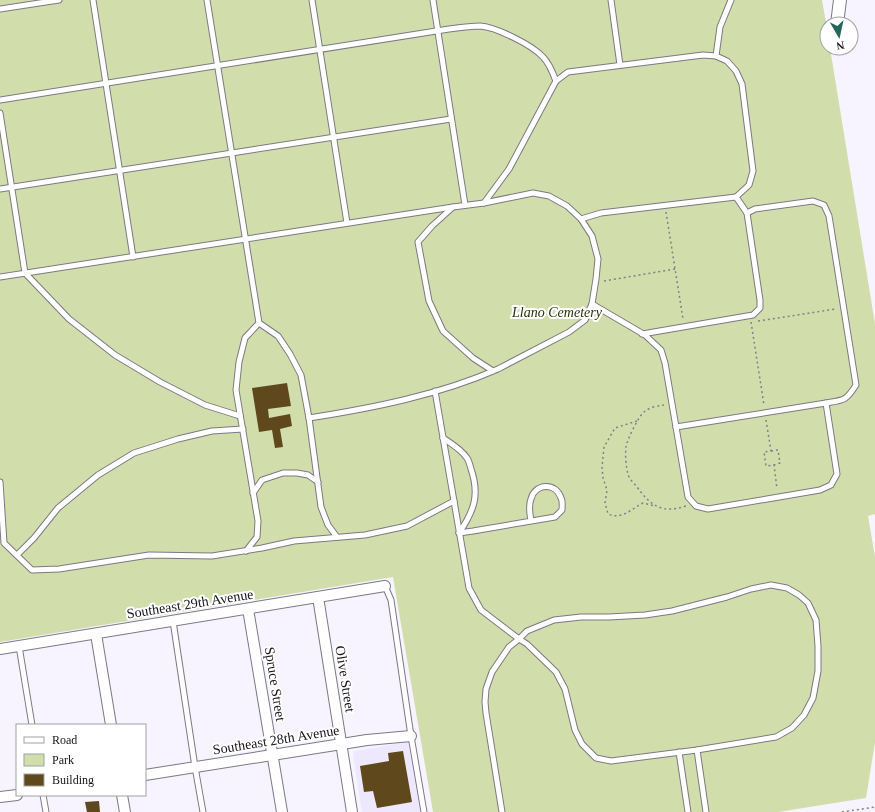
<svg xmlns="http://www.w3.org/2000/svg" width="875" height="812" viewBox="0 0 875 812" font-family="'Times New Roman',serif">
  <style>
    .industrial { fill: #ede8fe }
    .green { fill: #d1deac }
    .building { fill: #60481d }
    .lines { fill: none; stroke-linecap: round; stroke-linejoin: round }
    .service-casing { stroke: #7d7885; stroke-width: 7 }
    .minor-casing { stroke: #7d7885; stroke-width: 12 }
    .tertiary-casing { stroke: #7d7885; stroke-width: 14 }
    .path { stroke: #827f88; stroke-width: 1.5; stroke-dasharray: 2 3; stroke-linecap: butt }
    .service { stroke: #fff; stroke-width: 5 }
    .minor { stroke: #fff; stroke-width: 10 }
    .tertiary { stroke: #fff; stroke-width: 12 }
    .labels { text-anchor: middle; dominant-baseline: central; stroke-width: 4; stroke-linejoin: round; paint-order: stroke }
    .park-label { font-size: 14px; font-style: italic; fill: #29310c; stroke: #fff }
    .street-label { font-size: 14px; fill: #17151a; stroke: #fff }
  </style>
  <rect width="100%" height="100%" fill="#f7f3ff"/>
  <polygon class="industrial" points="408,742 420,812 362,812 353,754 355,751"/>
  <polygon class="green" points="0,0 822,0 827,28 827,48 830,48 875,324 875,514 868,516 875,557 875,742 866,798 778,812 433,812 393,577 0,642"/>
  <g class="building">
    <polygon points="287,383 291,406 268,409 269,418 290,414 292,426 280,429 283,447 275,448 272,430 259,432 252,388"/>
    <polygon points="403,751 412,802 377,808 373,791 364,792 360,766 389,761 388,753"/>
    <polygon points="99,801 100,812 87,812 85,802"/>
  </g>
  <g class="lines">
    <defs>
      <g id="service">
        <polyline points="93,0 133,257"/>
        <polyline points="207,0 259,323"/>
        <polyline points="312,0 347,223"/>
        <polyline points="433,0 465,205"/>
        <polyline points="611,0 620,65"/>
        <polyline points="0,9 59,0"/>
        <polyline points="716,56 720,27 731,0"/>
        <path d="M0,100l449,-71c10,-1 21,-3 31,-3 16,1 52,19 63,31 6,6 10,16 13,24"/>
        <polyline points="0,113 25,273 69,319 115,355 160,382 205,405 240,416"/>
        <polyline points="0,189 451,119"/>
        <polyline points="484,203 509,169 556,81 568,72 703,55 716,56 727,61 736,71 742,84 753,171 749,185 736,197"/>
        <polyline points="581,219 601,213 736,197 747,213"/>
        <polyline points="0,277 453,207"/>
        <polyline points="592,304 645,335 661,350 665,363 688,497 696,506 708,509 820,490 831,485 837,474 826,403"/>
        <path d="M642,334l111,-19 7,-7v-8l-13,-87 8,-4 58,-8 11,4 5,11 27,169c-10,16 -12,15 -30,18l-150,24"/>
        <polyline points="435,391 469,588 481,610 519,639 527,644 556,672 565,689 575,730 582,744 596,758 611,761 697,750 776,737 792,728 804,715 813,698 818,671 818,646 816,620 808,603 799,595 787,588 771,585 751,589 727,597 672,611 645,615 609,617 581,617 554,620 527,631 519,639 509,647 492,672 486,689 485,702 486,713 502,812"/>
        <path d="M309,418c64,-10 130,-23 189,-49l71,-37 16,-12 7,-16 4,-25 2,-20 -6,-23 -11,-17 -14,-13 -18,-10 -16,-3 -49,10 -31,4 -21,19 -14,16 11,59 14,30 30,27 20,13"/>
        <path d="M443,438c9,6 18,11 24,20 2,3 3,7 4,11 9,26 3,42 -12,64"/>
        <polyline points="0,482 4,543 32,570 59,569 149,555 212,556 262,548 294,541 365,535 407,526 454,501"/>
        <polyline points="253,493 262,480 283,473 297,473 308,475 318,482"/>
        <path d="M459,533l14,-2 82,-14 7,-7c0,-3 1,-9 -1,-12 -5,-16 -26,-15 -30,1 -3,7 -1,15 0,22"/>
        <polyline points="246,551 257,537 258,521 236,390 239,362 245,338 259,323 278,336 290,354 301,375 309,418 321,507 328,525 337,537"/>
        <polyline points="17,555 34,538 58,508 98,475 134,453 178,439 212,431 243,429"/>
        <polyline points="385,586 391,600 411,736 424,812"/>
        <polyline points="173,621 195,767 203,812"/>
        <polyline points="19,646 32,725"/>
        <polyline points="697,750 706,812"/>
        <polyline points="679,752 688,812"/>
        <polyline points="43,795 46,812"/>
      </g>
      <g id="minor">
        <polyline points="318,597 352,812"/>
        <polyline points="248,609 282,812"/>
        <polyline points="96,634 111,725"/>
        <polyline points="0,649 385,586"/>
        <polyline points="145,775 367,740 411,736"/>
        <polyline points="122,795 125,812"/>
        <polyline points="0,797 17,795"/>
      </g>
      <polyline id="tertiary" points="837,24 840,0"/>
    </defs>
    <use href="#service" class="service-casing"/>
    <use href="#minor" class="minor-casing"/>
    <use href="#tertiary" class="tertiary-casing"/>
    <g class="path">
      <polyline points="666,212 683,319"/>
      <polyline points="604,281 675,269"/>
      <polyline points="758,321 836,309"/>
      <polyline points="751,322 764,405"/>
      <path d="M664,405c-6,1 -15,2 -20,7 -6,5 -17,28 -18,35 -1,8 0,20 2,27 1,5 6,9 9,13 14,19 25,27 49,19"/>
      <polyline points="766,420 771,451 764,452 766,466 774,465 777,489"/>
      <path d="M637,421l-22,7 -11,19 -2,20 1,11 4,12 -2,13 3,11c14,6 23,-5 35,-11l12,3"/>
      <polyline points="771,451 778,450 780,463 774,465"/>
      <polyline points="842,812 875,807"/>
    </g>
    <use href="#service" class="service"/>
    <use href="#minor" class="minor"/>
    <use href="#tertiary" class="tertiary"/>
  </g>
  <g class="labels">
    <g class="park-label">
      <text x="557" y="312">Llano Cemetery</text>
    </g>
    <g class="street-label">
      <text transform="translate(190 604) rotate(-9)">Southeast 29th Avenue</text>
      <text transform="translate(345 679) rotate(81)">Olive Street</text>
      <text transform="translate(275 684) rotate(81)">Spruce Street</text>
      <text transform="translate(276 740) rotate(-9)">Southeast 28th Avenue</text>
    </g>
  </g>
  <rect x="16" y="724" width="130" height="72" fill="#ffffff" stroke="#a2a1a3"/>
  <rect x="24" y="737" width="20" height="6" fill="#ffffff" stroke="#a2a1a3"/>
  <text x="52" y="744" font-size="12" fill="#17151a">Road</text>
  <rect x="24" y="754" width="20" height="12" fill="#d1deac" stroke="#a2a1a3"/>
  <text x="52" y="764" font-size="12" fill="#17151a">Park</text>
  <rect x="24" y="774" width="20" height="12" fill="#60481d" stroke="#a2a1a3"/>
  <text x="52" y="784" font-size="12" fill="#17151a">Building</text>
  <g transform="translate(839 36) rotate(171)"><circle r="19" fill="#ffffff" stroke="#a2a1a3"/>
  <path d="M0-3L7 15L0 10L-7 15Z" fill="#22675a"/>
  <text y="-6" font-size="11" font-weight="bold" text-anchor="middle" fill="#17151a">N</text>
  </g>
</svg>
